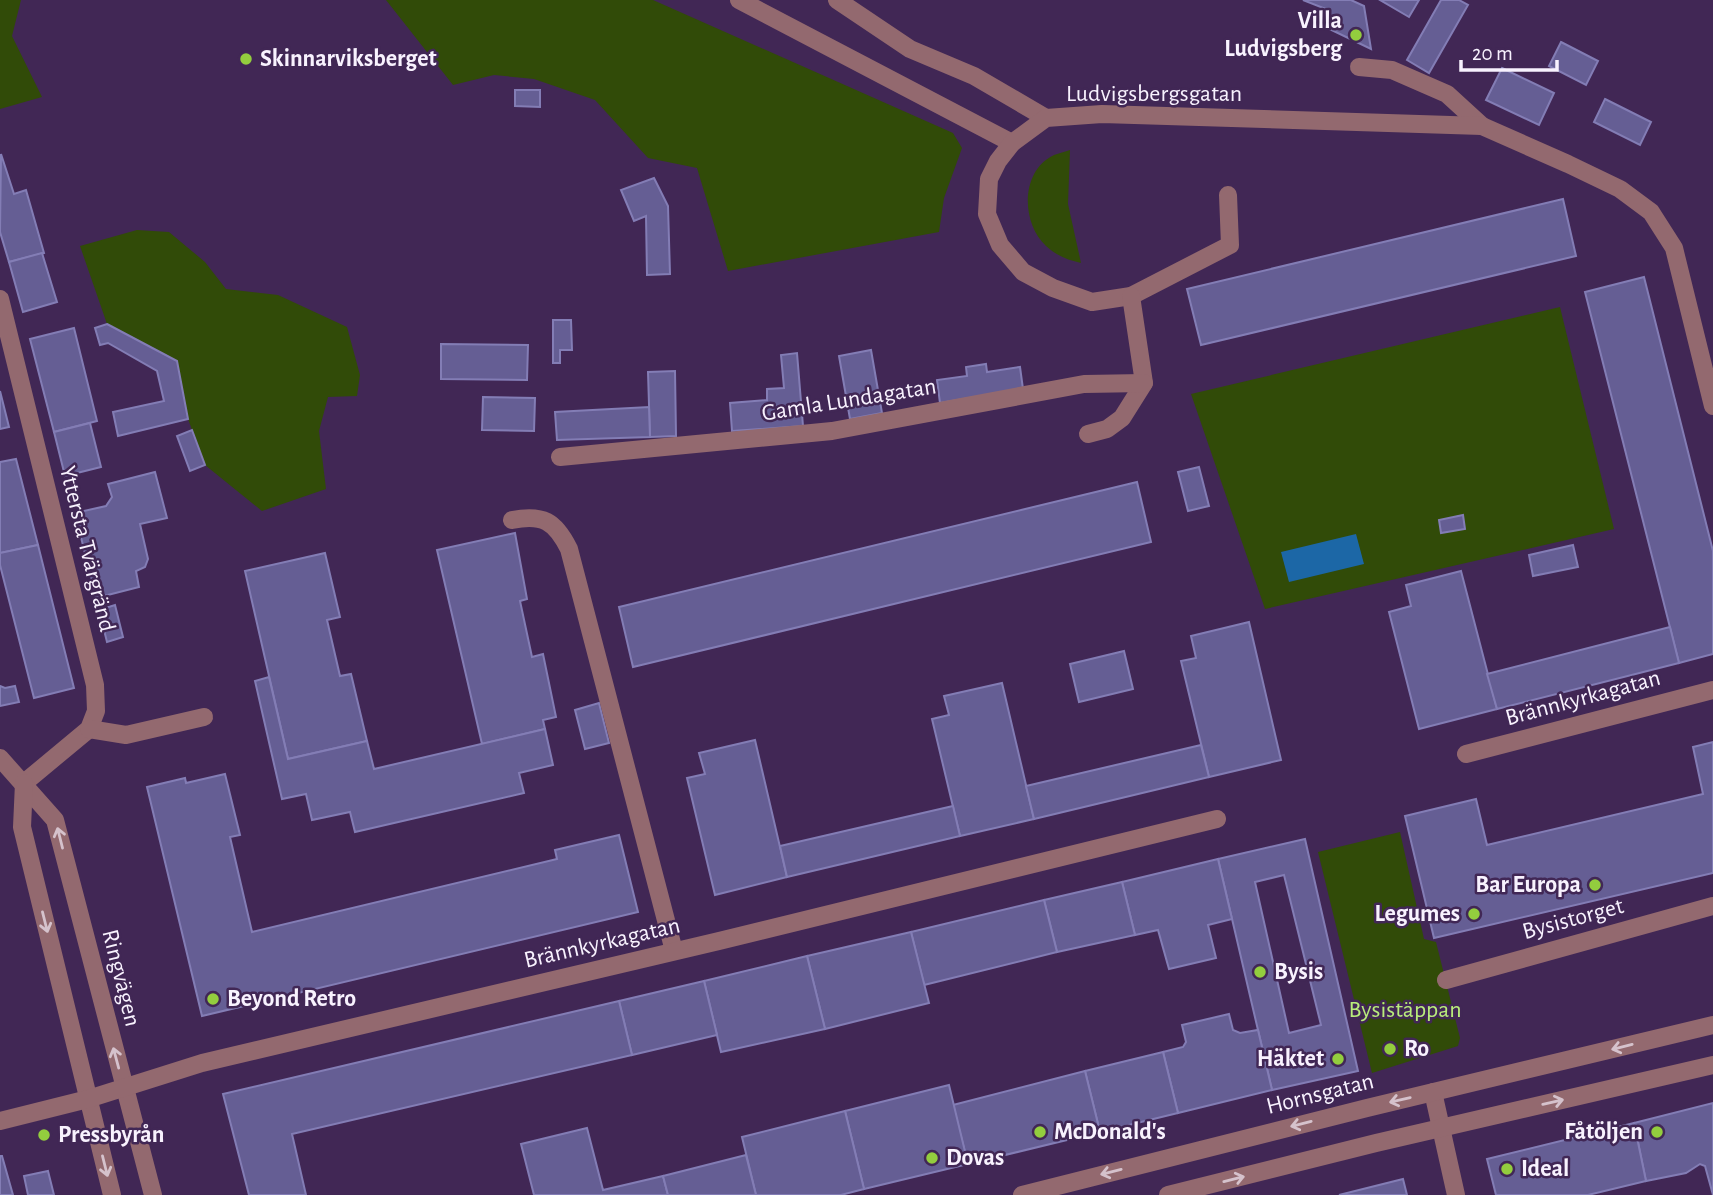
<svg xmlns="http://www.w3.org/2000/svg" width="1713" height="1195" viewBox="0 0 1713 1195" font-family="'Alegreya Sans',sans-serif">
  <style>
    .green { fill: #314b08 }
    .water { fill: #1c67a6 }
    .building { fill: #655e94; stroke: #837db5; stroke-width: 2; fill-rule: evenodd }
    .lines { fill: none; stroke-linecap: round; stroke-linejoin: round }
    .minor { stroke: #93696f; stroke-width: 18 }
    .oneway { stroke: #d5c2cc }
    .poi-dot { fill: #93cd3e; stroke: #412755; stroke-width: 2.5 }
    .labels { text-anchor: middle; dominant-baseline: central; stroke-width: 5; stroke-linejoin: round; paint-order: stroke }
    .poi-label { font-size: 24px; font-weight: bold; fill: #f8f2fe; stroke: #412755; text-anchor: start }
    .street-label { font-size: 24px; fill: #f8f2fe; stroke: #412755 }
    .park-label { font-size: 24px; fill: #b9ed7b; stroke: #412755 }
  </style>
  <rect width="100%" height="100%" fill="#412755"/>
  <g class="green">
    <polygon points="0,0 21,0 12,36 42,97 0,109"/>
    <polygon points="386,0 653,0 953,133 962,148 944,198 939,232 728,271 697,168 648,158 595,100 534,79 494,75 453,85"/>
    <path d="M1070,150l-2,54 13,59c-13,-3 -24,-7 -35,-17 -25,-23 -26,-75 8,-91 5,-2 11,-3 16,-5z"/>
    <polygon points="137,230 169,232 205,262 226,289 278,295 347,327 360,375 357,396 328,397 319,431 326,489 262,511 205,465 188,419 177,361 107,324 80,246"/>
    <polygon points="1560,307 1614,529 1265,609 1191,394"/>
    <polygon points="1400,832 1424,939 1436,942 1460,1038 1458,1046 1372,1073 1318,852"/>
  </g>
  <polygon class="water" points="1356,534 1364,564 1289,582 1281,552"/>
  <g class="building">
    <polygon points="1303,0 1351,0 1364,6 1371,49 1319,24 1326,9"/>
    <polygon points="1380,0 1419,0 1409,17"/>
    <polygon points="1441,0 1459,0 1468,5 1429,73 1407,60"/>
    <polygon points="1561,42 1598,61 1586,85 1549,66"/>
    <polygon points="1502,68 1554,93 1539,125 1486,100"/>
    <polygon points="515,90 540,90 540,107 515,106"/>
    <polygon points="1605,99 1651,122 1640,145 1594,122"/>
    <polygon points="1,154 14,194 26,190 44,253 9,262 0,232"/>
    <polygon points="654,178 668,206 670,274 647,275 646,216 634,221 621,190"/>
    <polygon points="1563,199 1576,256 1201,345 1187,289"/>
    <polygon points="42,253 57,302 23,312 9,262"/>
    <polygon points="1644,277 1713,551 1713,654 1679,663 1585,292"/>
    <polygon points="553,320 571,320 572,350 560,350 560,363 553,363"/>
    <polygon points="107,324 177,361 188,419 118,436 113,412 164,401 157,371 108,343 100,345 95,328"/>
    <polygon points="74,328 97,421 54,432 30,339"/>
    <polygon points="441,344 528,345 527,380 441,379"/>
    <polygon points="871,350 882,413 850,419 839,356"/>
    <polygon points="797,353 803,426 732,431 730,403 767,400 767,389 784,388 781,355"/>
    <polygon points="986,364 987,372 1020,367 1023,389 940,403 937,380 967,376 966,367"/>
    <polygon points="675,371 676,436 650,437 648,372"/>
    <polygon points="0,391 9,427 0,429"/>
    <polygon points="483,397 535,398 534,431 482,430"/>
    <polygon points="649,407 650,437 557,440 555,412"/>
    <polygon points="90,423 101,467 65,476 54,432"/>
    <polygon points="192,430 205,465 190,471 177,436"/>
    <polygon points="16,459 38,545 0,553 0,462"/>
    <polygon points="1199,467 1209,506 1188,511 1178,472"/>
    <polygon points="155,472 167,518 140,524 148,559 145,567 136,571 139,587 96,598 75,513 106,506 112,497 108,484"/>
    <polygon points="1137,482 1151,542 633,667 619,607"/>
    <polygon points="1463,515 1465,529 1441,533 1439,520"/>
    <polygon points="515,533 527,599 520,601 532,657 543,654 556,717 543,720 545,729 482,744 437,550"/>
    <polygon points="38,545 74,688 34,698 0,565 0,553"/>
    <polygon points="1573,545 1578,567 1533,576 1529,555"/>
    <polygon points="325,553 340,617 327,620 340,676 351,674 367,741 288,759 245,571"/>
    <polygon points="1461,571 1497,709 1419,729 1389,612 1411,606 1406,585"/>
    <polygon points="115,605 123,637 107,642 99,610"/>
    <polygon points="1249,622 1281,760 1209,777 1181,661 1196,658 1191,636"/>
    <polygon points="1670,627 1679,663 1497,709 1487,674"/>
    <polygon points="1124,651 1133,689 1079,702 1070,664"/>
    <polygon points="269,677 288,759 367,741 374,769 545,729 553,765 519,773 524,793 355,832 350,812 312,820 306,794 282,799 255,681"/>
    <polygon points="1002,683 1034,819 960,836 932,719 949,715 944,696"/>
    <polygon points="0,686 5,688 15,686 19,702 0,706"/>
    <polygon points="599,703 609,743 585,749 575,710"/>
    <polygon points="755,740 787,877 715,895 687,778 705,774 699,753"/>
    <polygon points="1713,742 1713,873 1434,938 1405,816 1476,799 1487,845 1703,794 1693,747"/>
    <polygon points="1201,745 1209,777 1034,819 1026,786"/>
    <polygon points="225,774 240,835 230,837 252,932 557,859 555,850 619,835 638,912 202,1016 147,787 185,778 186,783"/>
    <polygon points="953,806 960,836 787,877 780,846"/>
    <path d="M1305,839l53,232 -86,19 -54,-231zM1284,875l37,150 -32,8 -34,-151z"/>
    <polygon points="1218,859 1232,919 1208,925 1216,958 1169,969 1158,930 1135,935 1122,882"/>
    <polygon points="1122,882 1135,935 1057,952 1044,900"/>
    <polygon points="1044,900 1057,952 924,985 911,932"/>
    <polygon points="911,932 929,1003 825,1029 807,956"/>
    <polygon points="807,956 825,1029 721,1052 704,981"/>
    <polygon points="704,981 717,1035 632,1055 619,1001"/>
    <polygon points="619,1001 632,1055 292,1134 306,1195 249,1195 223,1094"/>
    <polygon points="1229,1014 1233,1030 1240,1033 1258,1030 1272,1090 1178,1113 1163,1052 1183,1047 1186,1042 1182,1025"/>
    <polygon points="1163,1052 1178,1113 1100,1132 1085,1071"/>
    <polygon points="1085,1071 1100,1132 968,1164 953,1105"/>
    <polygon points="949,1085 968,1164 864,1189 845,1111"/>
    <polygon points="1713,1103 1713,1195 1705,1166 1700,1164 1686,1173 1646,1181 1634,1123"/>
    <polygon points="845,1111 864,1189 841,1195 756,1195 742,1137"/>
    <polygon points="1634,1123 1646,1181 1588,1195 1496,1195 1487,1159"/>
    <polygon points="587,1128 603,1190 663,1176 668,1195 534,1195 521,1144"/>
    <polygon points="746,1155 756,1195 668,1195 663,1176"/>
    <polygon points="0,1156 2,1156 13,1195 0,1195"/>
    <polygon points="48,1171 54,1195 28,1195 24,1176"/>
    <polygon points="1403,1179 1407,1195 1339,1195"/>
  </g>
  <g class="lines">
    <g class="minor">
      <polyline points="739,0 1012,143"/>
      <polyline points="837,0 910,49 974,76 1046,118"/>
      <polyline points="1359,67 1392,70 1447,94 1482,126"/>
      <polyline points="1228,195 1230,245 1131,296 1092,302 1053,288 1023,272 1000,245 987,214 989,179 998,161 1012,143 1046,118 1102,114 1482,126 1568,164 1620,189 1651,212 1674,248 1713,406"/>
      <polyline points="0,299 95,685 96,711 89,729 24,783"/>
      <polyline points="1088,434 1107,429 1122,418 1144,383 1131,296"/>
      <polyline points="560,457 832,431 1084,384 1144,383"/>
      <path d="M512,520c31,-6 43,1 57,29l105,402"/>
      <polyline points="89,729 126,735 204,717"/>
      <polyline points="1466,754 1713,690"/>
      <polyline points="0,758 55,820 153,1195"/>
      <polyline points="24,783 22,827 112,1195"/>
      <polyline points="1446,980 1713,906"/>
      <polyline points="1433,1092 1456,1195"/>
      <polyline points="0,1121 88,1099 202,1063 719,941 1217,819"/>
      <polyline points="1022,1195 1367,1108 1713,1025"/>
      <polyline points="1168,1195 1376,1143 1713,1065"/>
    </g>
  </g>
  <defs><path id="oneway-shaft" d="M-6 0H5M1.5-3L5.5 0L1.5 3" fill="none" stroke-width="1.6" stroke-linecap="round" stroke-linejoin="round" transform="scale(1.75)"/></defs>
  <g class="oneway">
    <use href="#oneway-shaft" transform="translate(60 838) rotate(-104)"/>
    <use href="#oneway-shaft" transform="translate(45 922) rotate(76)"/>
    <use href="#oneway-shaft" transform="translate(1622 1047) rotate(166)"/>
    <use href="#oneway-shaft" transform="translate(116 1058) rotate(-105)"/>
    <use href="#oneway-shaft" transform="translate(1400 1100) rotate(167)"/>
    <use href="#oneway-shaft" transform="translate(1553 1102) rotate(-13)"/>
    <use href="#oneway-shaft" transform="translate(1301 1124) rotate(166)"/>
    <use href="#oneway-shaft" transform="translate(105 1166) rotate(76)"/>
    <use href="#oneway-shaft" transform="translate(1111 1172) rotate(166)"/>
    <use href="#oneway-shaft" transform="translate(1234 1179) rotate(-14)"/>
  </g>
  <g class="poi-dot">
    <circle cx="1356" cy="35" r="7"/>
    <circle cx="246" cy="59" r="7"/>
    <circle cx="1595" cy="885" r="7"/>
    <circle cx="1474" cy="914" r="7"/>
    <circle cx="1260" cy="972" r="7"/>
    <circle cx="213" cy="999" r="7"/>
    <circle cx="1390" cy="1049" r="7"/>
    <circle cx="1338" cy="1059" r="7"/>
    <circle cx="1040" cy="1132" r="7"/>
    <circle cx="1657" cy="1132" r="7"/>
    <circle cx="44" cy="1135" r="7"/>
    <circle cx="932" cy="1158" r="7"/>
    <circle cx="1507" cy="1169" r="7"/>
  </g>
  <g class="labels">
    <g class="poi-label">
      <text x="1342" y="21" text-anchor="end">Villa<tspan x="1342" dy="28">Ludvigsberg</tspan></text>
      <text x="260" y="59">Skinnarviksberget</text>
      <text x="1581" y="885" text-anchor="end">Bar Europa</text>
      <text x="1460" y="914" text-anchor="end">Legumes</text>
      <text x="1274" y="972">Bysis</text>
      <text x="227" y="999">Beyond Retro</text>
      <text x="1404" y="1049">Ro</text>
      <text x="1324" y="1059" text-anchor="end">Häktet</text>
      <text x="1054" y="1132">McDonald's</text>
      <text x="1643" y="1132" text-anchor="end">Fåtöljen</text>
      <text x="58" y="1135">Pressbyrån</text>
      <text x="946" y="1158">Dovas</text>
      <text x="1521" y="1169">Ideal</text>
    </g>
    <g class="street-label">
      <text x="1154" y="94">Ludvigsbergsgatan</text>
      <text transform="translate(849 400) rotate(-9)">Gamla Lundagatan</text>
      <text transform="translate(87 549) rotate(76)">Yttersta Tvärgränd</text>
      <text transform="translate(1583 698) rotate(-15)">Brännkyrkagatan</text>
      <text transform="translate(1573 919) rotate(-15)">Bysistorget</text>
      <text transform="translate(602 943) rotate(-13)">Brännkyrkagatan</text>
      <text transform="translate(121 978) rotate(76)">Ringvägen</text>
      <text transform="translate(1320 1094) rotate(-14)">Hornsgatan</text>
    </g>
    <g class="park-label">
      <text x="1405" y="1010">Bysistäppan</text>
    </g>
  </g>
  <path d="M1461 60v10h96v-10" fill="none" stroke="#f8f2fe" stroke-width="3.5"/>
  <text x="1472" y="60" font-size="21" fill="#f8f2fe" stroke="#412755" stroke-width="5" paint-order="stroke">20 m</text>
</svg>
